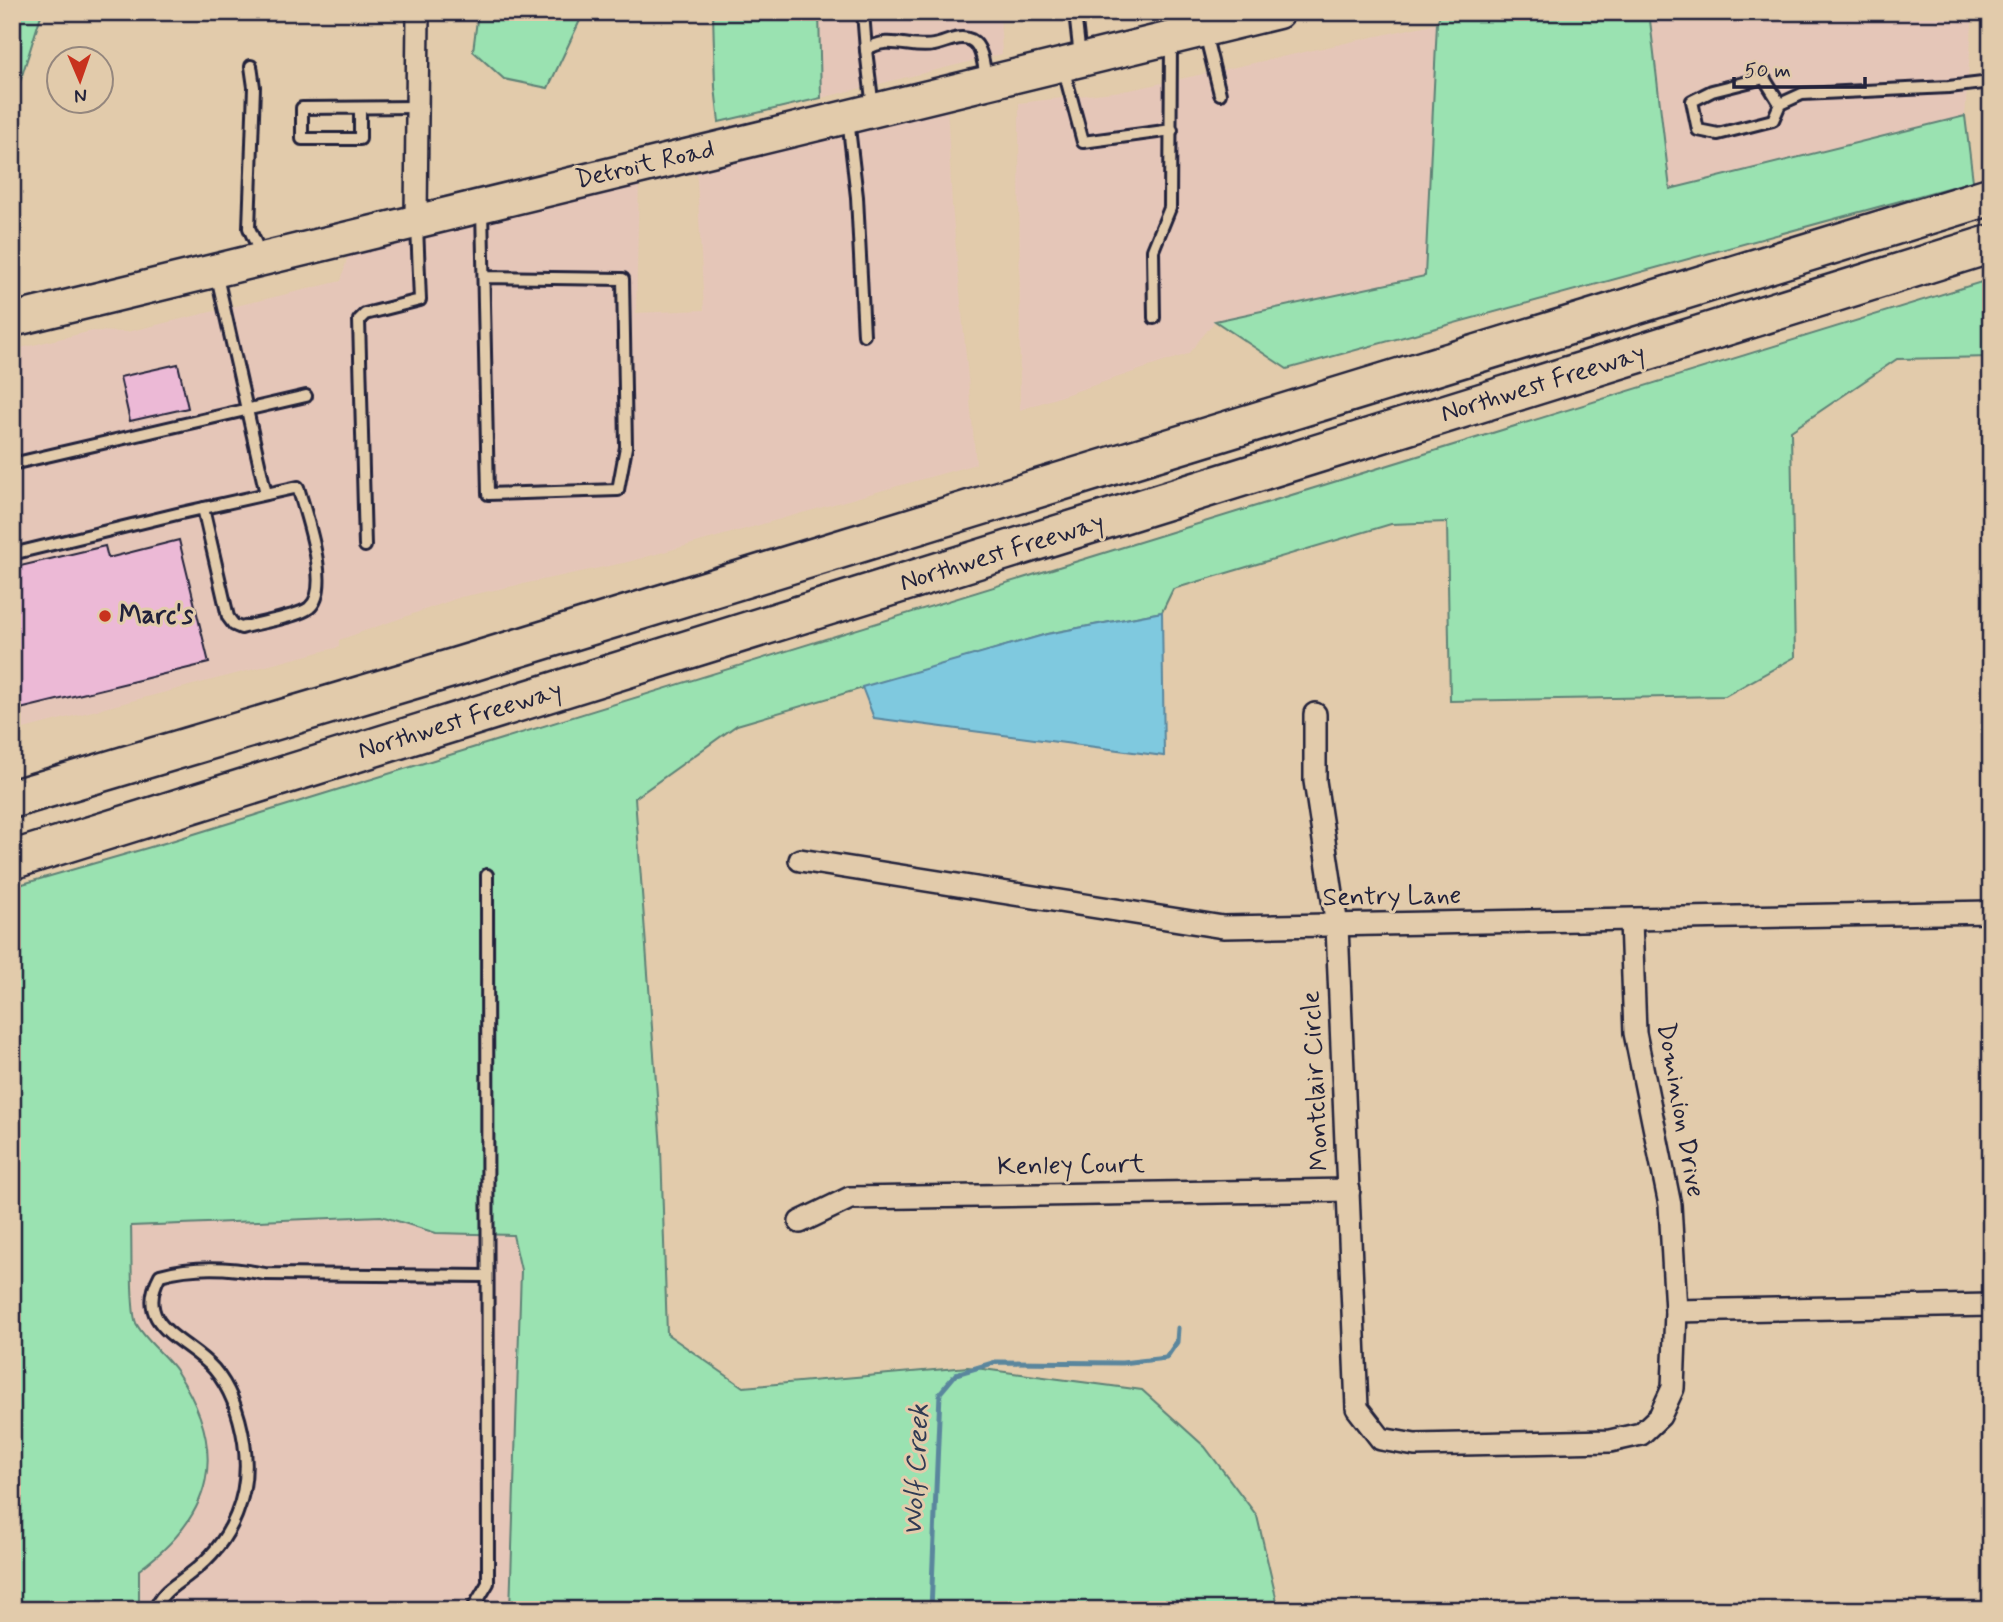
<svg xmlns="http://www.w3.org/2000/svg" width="2003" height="1622" viewBox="0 0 2003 1622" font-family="Mynerve,sans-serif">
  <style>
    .built { fill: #e5c6b8 }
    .green { fill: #9ae2b1; stroke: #5e8276; stroke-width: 2 }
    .water { fill: #7fc9df; stroke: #5a869d; stroke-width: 2 }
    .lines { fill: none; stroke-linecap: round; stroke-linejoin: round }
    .stream { stroke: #5a869d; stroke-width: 5 }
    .building { fill: #ecb9d6; stroke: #22223b; stroke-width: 2 }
    .service-casing { stroke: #22223b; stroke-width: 16 }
    .minor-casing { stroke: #22223b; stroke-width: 26 }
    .primary-casing { stroke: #22223b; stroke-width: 37 }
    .motorway-casing { stroke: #22223b; stroke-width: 42 }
    .service { stroke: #e2cbab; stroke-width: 10 }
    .minor { stroke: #e2cbab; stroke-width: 21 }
    .primary { stroke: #e2cbab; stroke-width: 32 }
    .motorway { stroke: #e2cbab; stroke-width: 37 }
    .poi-dot { fill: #c8321e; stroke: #e2cbab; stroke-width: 2.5 }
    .labels { text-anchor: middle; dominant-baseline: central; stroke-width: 6; stroke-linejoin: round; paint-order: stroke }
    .street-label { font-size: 26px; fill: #22223b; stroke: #e2cbab }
    .poi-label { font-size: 26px; font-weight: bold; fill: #22223b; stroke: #e2cbab; text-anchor: start }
    .water-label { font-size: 28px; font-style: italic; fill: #303b54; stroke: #e2cbab }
  </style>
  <rect width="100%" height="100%" fill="#e2cbab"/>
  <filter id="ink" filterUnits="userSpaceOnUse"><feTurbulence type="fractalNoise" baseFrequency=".0143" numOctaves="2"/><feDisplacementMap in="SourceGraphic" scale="14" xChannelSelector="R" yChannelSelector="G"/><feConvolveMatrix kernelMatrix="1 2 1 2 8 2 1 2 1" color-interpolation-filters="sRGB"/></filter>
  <g filter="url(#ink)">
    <g class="built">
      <polygon points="819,12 1000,12 1002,54 821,98"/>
      <polygon points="1649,12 1973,12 1965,116 1670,189"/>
      <polygon points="1437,23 1425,276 1215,321 1188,354 1020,410 1019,103 1130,90"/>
      <polygon points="947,103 952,206 976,464 628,562 461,597 339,640 339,647 12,732 12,350 92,331 127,332 341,281 349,251 639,179 636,313 704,310 696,162"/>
      <polygon points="381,1216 436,1233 513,1235 521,1270 510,1610 139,1610 139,1570 159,1555 176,1370 135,1322 131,1226"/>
    </g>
    <g class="green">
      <polygon points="12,12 42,12 13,104 12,103"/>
      <polygon points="478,12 584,12 548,88 504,79 473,51"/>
      <polygon points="713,12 819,12 821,98 719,122 715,87"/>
      <polygon points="1441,12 1649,12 1670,189 1965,116 1973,181 1287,369 1215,321 1425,276 1437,23"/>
      <path d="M1991,279v78l-94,2 -106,72 4,226 -70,39 -275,5 -3,-179 -56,2 -218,65 -11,23 -115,22 -310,91 -102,73 26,351 6,185 76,53 225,-20 174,23 63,57 52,69 22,94h-769l11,-340 -8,-35 -77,-2 -55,-17 -250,10c1,19 -1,84 5,97 9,18 30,32 41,49 52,79 37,143 -38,198v40h-127v-723l156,-45z"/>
    </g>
    <polygon class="water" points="1162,612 1164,756 874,718 862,687 1047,634"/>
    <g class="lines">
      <polyline class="stream" points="931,1610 940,1393 956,1374 996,1362 1122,1363 1166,1358 1177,1342 1178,1328"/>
    </g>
    <g class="building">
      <polygon points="178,364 188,408 130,421 120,377"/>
      <polygon points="179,540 209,663 12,711 12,568 105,546 108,558"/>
    </g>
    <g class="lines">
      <defs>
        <g id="service">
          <polyline points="863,12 866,50"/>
          <polyline points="1075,12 1080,57"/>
          <polyline points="1205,33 1220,94"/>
          <polyline points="251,66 254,87 249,228 261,255"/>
          <polyline points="1063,67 1083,142 1172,130"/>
          <polyline points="1780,104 1764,78 1712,91 1692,101 1698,130 1718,134 1773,120 1780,104 1802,94 1949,87 1991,82"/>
          <polyline points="360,108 360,139 302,139 302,108 418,107"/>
          <path d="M873,108l-7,-58c22,-16 45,0 68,-5 12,-2 25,-11 37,-5 12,6 13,28 15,39"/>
          <polyline points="848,119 857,197 864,335"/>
          <polyline points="482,209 488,494 618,490 626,447 623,279 484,277"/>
          <polyline points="216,272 266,494"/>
          <polyline points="1154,318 1153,250 1170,208 1171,41"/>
          <polyline points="12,464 306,396"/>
          <polyline points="365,546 359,320 365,314 420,300 417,226"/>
          <path d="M12,554l165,-40 121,-27c7,26 35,102 11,121 -12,9 -52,15 -68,20l-7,-3 -6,-8 -25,-109"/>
          <path d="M155,1610c5,-18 21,-25 36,-37 42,-32 61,-79 53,-131 -4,-25 -13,-53 -30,-73 -27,-31 -82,-42 -54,-94 35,-10 70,-8 105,-1l222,2"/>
          <polyline points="472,1610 488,1583 487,875"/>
        </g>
        <g id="minor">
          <polyline points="416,219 418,12"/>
          <polyline points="1315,714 1315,781 1337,926 1357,1408 1381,1439 1415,1445 1610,1441 1641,1434 1660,1416 1673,1388 1676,1311 1670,1205 1635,1033 1631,920"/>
          <polyline points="800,860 1223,927 1991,912"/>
          <polyline points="800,1222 850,1198 1349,1190"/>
          <polyline points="1676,1311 1991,1305"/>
        </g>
        <polyline id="primary" points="12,320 1278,12"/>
        <g id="motorway">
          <polyline points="12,799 456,667 1991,196"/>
          <polyline points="12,860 1991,244"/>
        </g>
      </defs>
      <use href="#service" class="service-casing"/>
      <use href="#minor" class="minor-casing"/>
      <use href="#primary" class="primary-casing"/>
      <use href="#motorway" class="motorway-casing"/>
      <use href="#service" class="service"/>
      <use href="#minor" class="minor"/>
      <use href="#primary" class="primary"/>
      <use href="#motorway" class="motorway"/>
    </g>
  </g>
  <circle class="poi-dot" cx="105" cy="616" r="7"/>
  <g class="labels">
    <g class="street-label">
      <text transform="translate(645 165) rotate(-13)">Detroit Road</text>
      <text transform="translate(1543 384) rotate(-17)">Northwest Freeway</text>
      <text transform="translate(1002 553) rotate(-17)">Northwest Freeway</text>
      <text transform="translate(460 721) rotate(-17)">Northwest Freeway</text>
      <text transform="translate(1392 897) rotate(-1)">Sentry Lane</text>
      <text transform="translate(1316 1081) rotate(-93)">Montclair Circle</text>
      <text transform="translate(1680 1110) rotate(80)">Dominion Drive</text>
      <text transform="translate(1071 1166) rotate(-1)">Kenley Court</text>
    </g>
    <g class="poi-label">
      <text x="119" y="616">Marc's</text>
    </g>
    <g class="water-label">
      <text transform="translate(917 1470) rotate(-87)">Wolf Creek</text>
    </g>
  </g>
  <rect width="2003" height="1622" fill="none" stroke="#e2cbab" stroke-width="42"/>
  <rect x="21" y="21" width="1961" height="1580" fill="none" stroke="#22223b" stroke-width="2.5" filter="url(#ink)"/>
  <g transform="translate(80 80) rotate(178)"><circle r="33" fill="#e2cbab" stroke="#95877e" stroke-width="2"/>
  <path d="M0-5L12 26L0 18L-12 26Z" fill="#c8321e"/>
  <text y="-10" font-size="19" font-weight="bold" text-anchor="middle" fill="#22223b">N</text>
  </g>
  <path d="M1734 77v10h131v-10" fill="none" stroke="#22223b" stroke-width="3.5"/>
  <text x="1744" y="77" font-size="21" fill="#22223b" stroke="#e2cbab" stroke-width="5" paint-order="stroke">50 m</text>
</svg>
